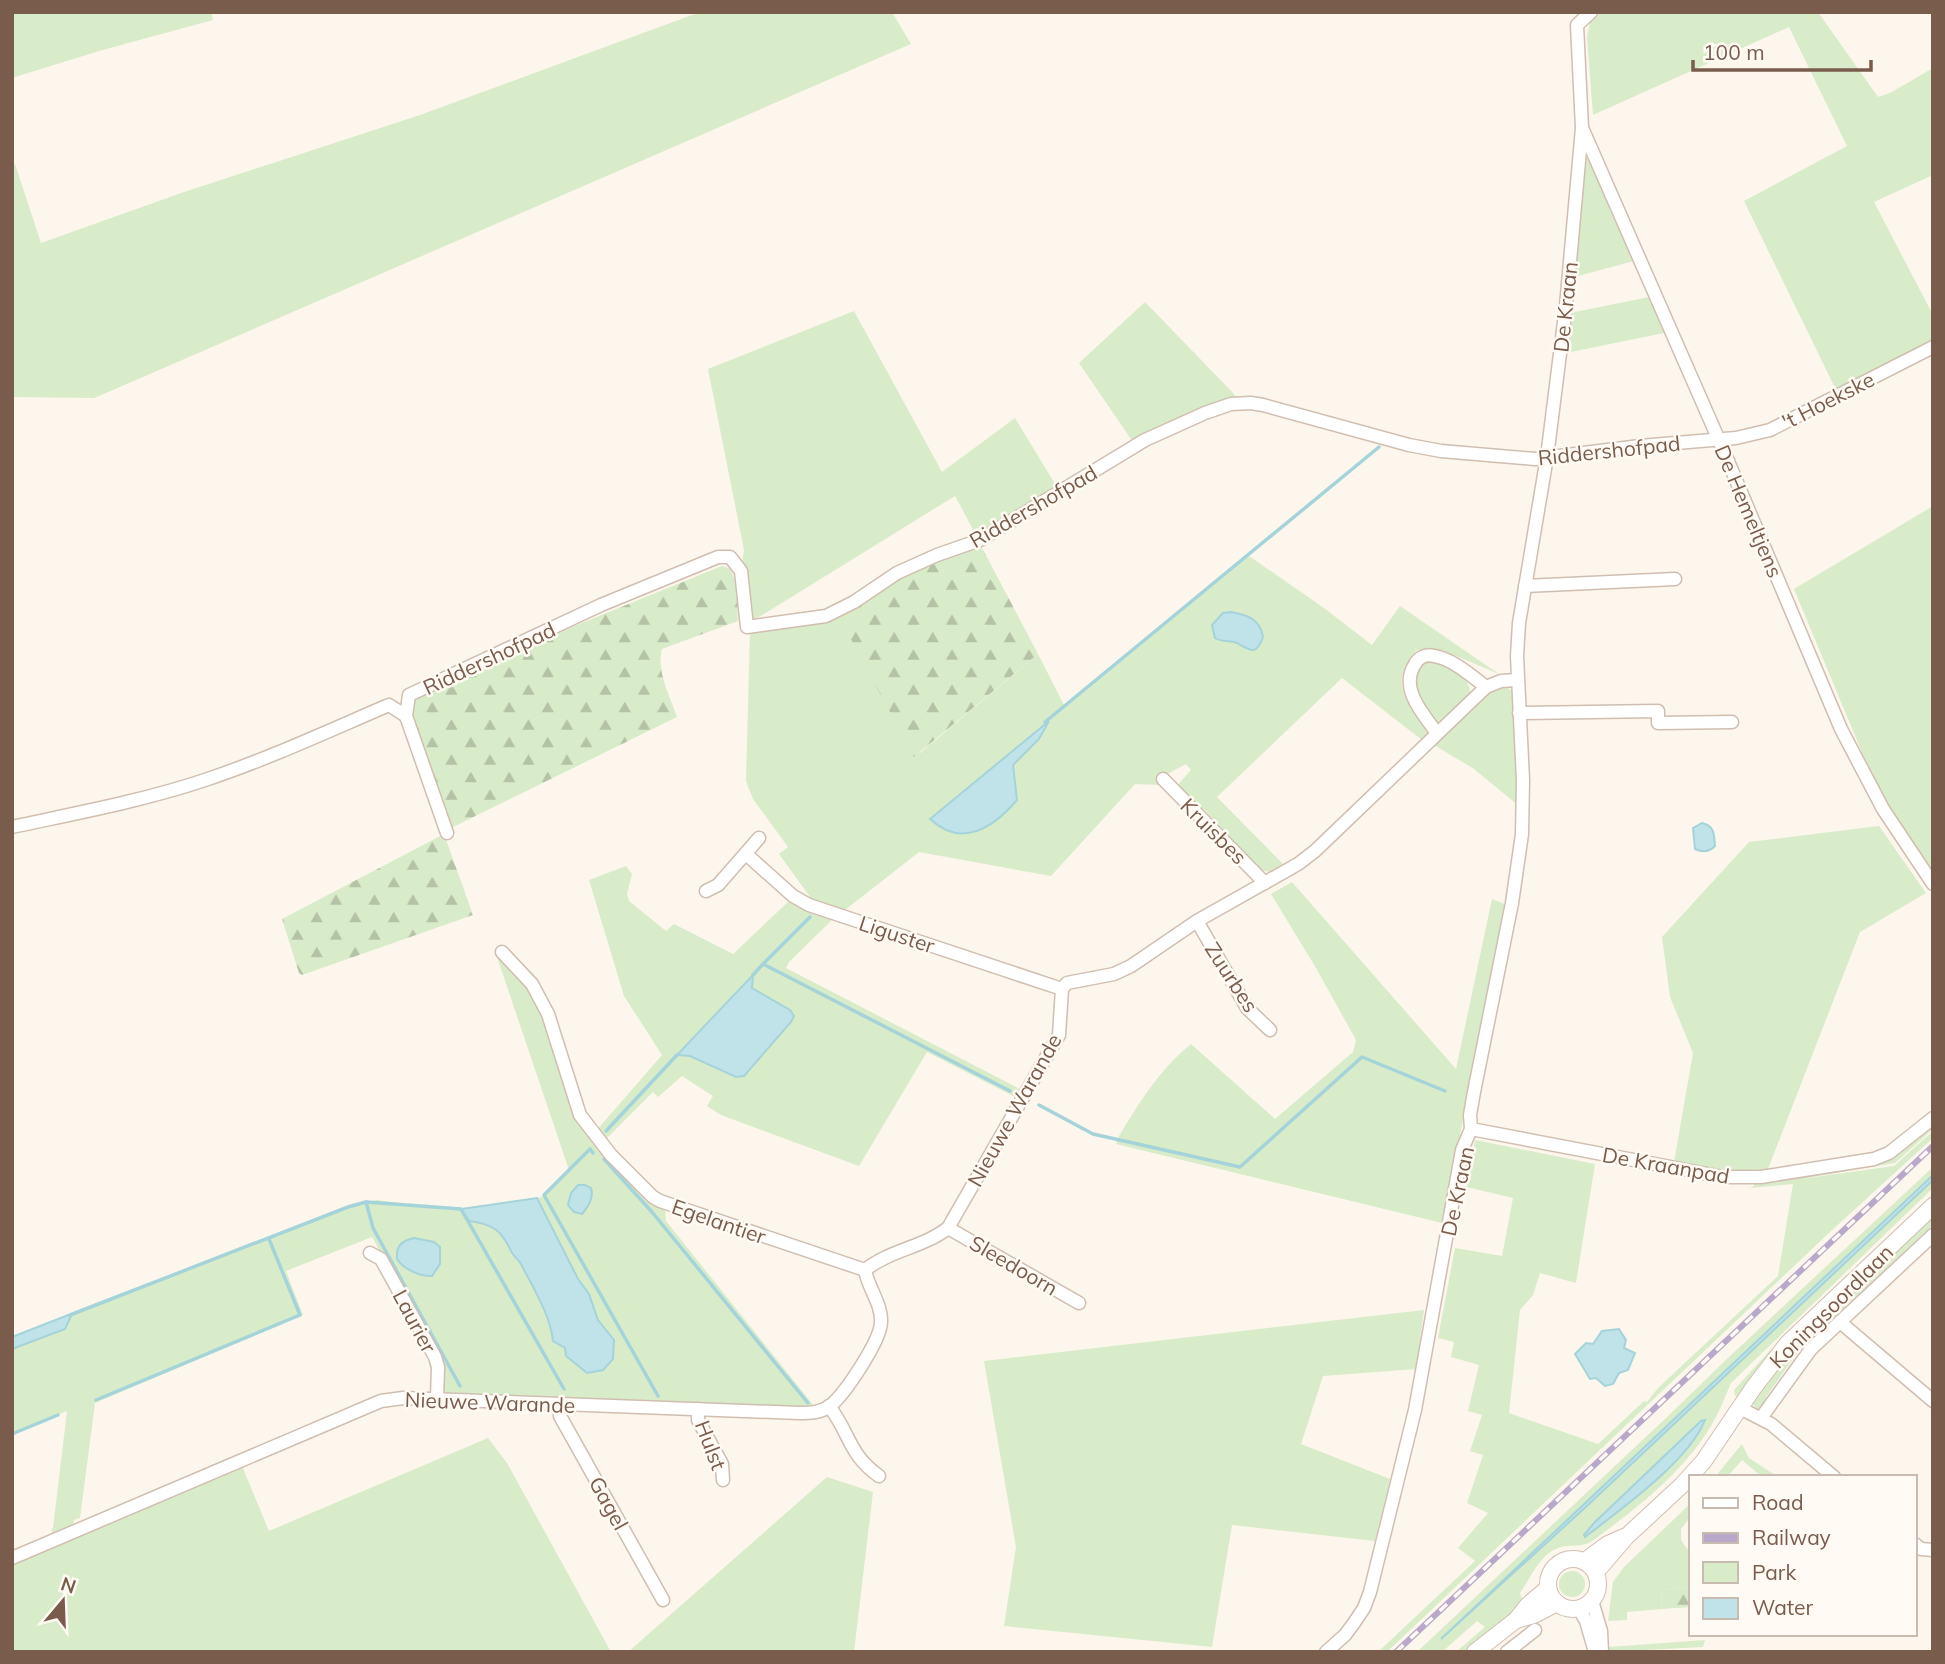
<svg xmlns="http://www.w3.org/2000/svg" width="1945" height="1664" viewBox="0 0 1945 1664" font-family="Mulish,sans-serif">
  <style>
    .green { fill: #d8ecc9; fill-rule: evenodd }
    .forest { fill: url(#forest-firs) }
    .water { fill: #bfe3e8; stroke: #a5d3da; stroke-width: 2 }
    .lines { fill: none; stroke-linecap: round; stroke-linejoin: round }
    .stream { stroke: #a5d3da; stroke-width: 3.5 }
    .minor-casing { stroke: #d1beb0; stroke-width: 15 }
    .tertiary-casing { stroke: #d1beb0; stroke-width: 18 }
    .minor { stroke: #fff; stroke-width: 12 }
    .tertiary { stroke: #fff; stroke-width: 16 }
    .rail-casing { stroke: #b9a8c9; stroke-width: 6 }
    .rail { stroke: #fffaf3; stroke-width: 3.5; stroke-dasharray: 10; stroke-linecap: butt }
    .labels { text-anchor: middle; dominant-baseline: central; stroke-width: 5; stroke-linejoin: round; paint-order: stroke }
    .street-label { font-size: 21px; fill: #7a5c4d; stroke: #fffaf3 }
  </style>
  <defs>
    <pattern id="forest-firs" width="22" height="20" patternUnits="userSpaceOnUse" patternTransform="scale(1.75)"><rect width="22" height="20" fill="#d8ecc9"/><path d="M5 1l3.5 6h-7zM16 11l3.5 6h-7z" fill="#b4c2a5"/></pattern>
  </defs>
  <rect width="100%" height="100%" fill="#fdf6ec"/>
  <g class="green">
    <polygon points="12,12 211,12 213,20 99,51 12,78"/>
    <polygon points="700,12 892,12 911,44 106,393 94,398 12,397 12,164 15,164 41,243 184,192 420,115"/>
    <polygon points="1601,12 1818,12 1878,97 1890,93 1933,68 1933,175 1874,202 1933,315 1933,345 1837,392 1744,201 1847,146 1789,27 1593,115 1587,37 1590,23"/>
    <polygon points="1589,154 1634,261 1574,277 1584,168"/>
    <polygon points="1649,297 1664,333 1566,353 1570,313"/>
    <polygon points="1145,302 1235,395 1234,399 1133,442 1079,363"/>
    <polygon points="854,311 942,472 1015,418 1057,487 976,535 955,496 759,617 749,619 742,564 744,550 708,369"/>
    <polygon points="1933,506 1933,875 1888,806 1863,755 1794,589"/>
    <path d="M1249,556l75,52 48,37 28,-39 99,68 -57,-24h-25c-31,32 -8,54 11,84l-6,6 -80,-62 -125,119 68,69 -12,7 -14,-4 -55,-60 -7,-2 -21,-20 15,-17 -5,-6 -22,12 -6,9 -23,-1 -84,92 -132,-24 -74,58 -32,-9 -34,-47 9,-7 -35,-48 -7,-18 4,-150 87,-18 83,140 118,-99 27,53zM1048,722l-9,17 -26,26 4,35c-17,20 -39,40 -68,31 -6,-2 -13,-8 -19,-11z"/>
    <path d="M1428,661c15,1 44,15 42,33l-31,29h-3c-13,-21 -24,-32 -17,-56z"/>
    <path d="M1506,686l8,7 5,113 -45,-37 -40,-24c17,-17 48,-56 72,-59z"/>
    <polygon points="1879,826 1926,893 1860,932 1768,1169 1732,1171 1674,1162 1693,1053 1670,997 1662,937 1749,842"/>
    <path d="M626,866l6,8 -5,20 2,7 37,30 8,-7 59,30 57,-54 44,18 -45,44 -3,6 234,121 -5,8 -88,-45 -68,114 -138,-51 -14,-9 6,-10 -31,-20 -24,21 -5,-5 -49,49 -8,-10 66,-76 -38,-59 -35,-116zM752,976v12l42,28 -3,6 -47,54 -23,-5 -31,-15 -12,-1z"/>
    <path d="M1292,882l164,187 36,-170 15,6 -65,318 -326,-79 3,-8c21,-34 40,-66 72,-92l84,75 78,-67 3,-12 -40,-72 -45,-74z"/>
    <path d="M497,957l18,13 11,12 16,32 34,101 17,27 72,66 1,13 148,185 -11,2 -358,-15 -3,-4 -2,-30 -68,-122 -86,34 17,44 -208,88 -15,115 -6,2 -1,7 -20,8 -2,-6 2,-1 14,-117 -55,24v-86l53,-20 6,-13 284,-111 22,-5 75,10 9,-1 8,12c9,1 18,3 26,8 15,10 42,64 49,83 6,15 7,27 21,36l49,-8 -16,-20 -9,-26 -11,-15 -41,-81 8,-2 24,-26z"/>
    <polygon points="1933,1122 1933,1129 1895,1163 1800,1179 1894,1166 1933,1131 1933,1138 1831,1231 1387,1652 1378,1652 1475,1561 1458,1548 1488,1513 1467,1503 1483,1455 1470,1451 1482,1415 1468,1411 1479,1365 1451,1357 1454,1342 1438,1338 1455,1248 1502,1256 1513,1198 1467,1187 1475,1140 1595,1164 1576,1283 1540,1273 1533,1295 1520,1310 1509,1413 1598,1444 1644,1401 1647,1402 1658,1388 1778,1276 1793,1184 1750,1188 1754,1186 1754,1182 1856,1167"/>
    <path d="M1933,1167v8l-492,464 147,-134 345,-325v8l-202,195c-5,11 -9,23 -15,34 -27,51 -78,91 -124,124 -10,7 -20,3 -31,6 -21,6 -29,29 -41,46l3,10 -57,49h-10l29,-25 -8,-6 -35,31h-25l249,-234 64,-62z"/>
    <polygon points="1933,1194 1933,1198 1814,1309 1740,1399 1735,1396 1734,1390 1784,1335"/>
    <polygon points="1933,1215 1933,1225 1800,1349 1766,1397 1769,1399 1759,1411 1752,1403 1797,1343"/>
    <polygon points="1424,1310 1416,1369 1323,1376 1301,1444 1390,1479 1375,1541 1232,1525 1212,1647 1004,1626 1016,1547 984,1361"/>
    <polygon points="488,1438 507,1463 611,1652 12,1652 12,1567 18,1562 242,1466 269,1531"/>
    <polygon points="1742,1444 1749,1458 1778,1477 1762,1477 1742,1460 1727,1477 1715,1477"/>
    <polygon points="827,1477 873,1492 854,1652 628,1652"/>
    <polygon points="1691,1503 1691,1516 1681,1529 1681,1540 1691,1554 1691,1587 1661,1590 1662,1609 1627,1612 1627,1620 1608,1621 1613,1582 1624,1567"/>
    <circle cx="1572" cy="1584" r="13"/>
    <polygon points="1705,1640 1703,1647 1608,1652 1608,1647"/>
  </g>
  <g class="forest">
    <polygon points="980,544 1038,654 914,757 837,613 944,555"/>
    <path d="M722,566l7,2c11,16 8,35 9,53l-76,28c-6,22 8,47 15,68l-226,111 -45,-127 171,-76z"/>
    <polygon points="444,834 473,915 302,975 299,973 282,919"/>
    <polygon points="1691,1587 1691,1607 1662,1609 1661,1590"/>
  </g>
  <g class="water">
    <path d="M1231,612c17,3 29,7 32,25 -7,19 -12,14 -26,6 -7,-3 -14,0 -22,-5l-3,-13 11,-12z"/>
    <path d="M1049,721l-10,18 -26,26 4,35c-23,27 -55,49 -87,19z"/>
    <path d="M1702,823c13,3 12,12 13,23 -6,6 -12,7 -20,3l-2,-21z"/>
    <polygon points="753,975 752,988 790,1010 794,1016 791,1022 744,1076 736,1077 690,1056 677,1055"/>
    <polygon points="1933,1175 1933,1180 1588,1505 1441,1639"/>
    <path d="M578,1185h7l6,3c3,9 -3,19 -9,26l-8,-2 -6,-7 3,-12z"/>
    <path d="M537,1198l41,81 11,15 9,26 16,20 -1,19 -10,11 -16,3 -21,-17 -1,-8 -12,-7c-3,-27 -20,-53 -32,-77 -3,-5 -8,-8 -10,-13 -4,-8 -8,-16 -16,-22 -8,-5 -17,-7 -26,-8l-8,-12z"/>
    <path d="M414,1238l20,4 6,5v17l-8,12c-11,1 -29,-7 -35,-17 -1,-13 4,-18 17,-21z"/>
    <polygon points="68,1315 71,1316 65,1329 12,1349 12,1337"/>
    <polygon points="1619,1329 1626,1340 1624,1348 1635,1353 1628,1370 1619,1373 1613,1384 1605,1386 1596,1378 1590,1379 1575,1354 1586,1343 1593,1344 1602,1331"/>
    <path d="M1705,1420c-16,41 -85,90 -120,117l-1,-2 10,-12 107,-102z"/>
  </g>
  <g class="lines">
    <g class="stream">
      <polyline points="1045,722 1379,447"/>
      <polyline points="763,964 810,917"/>
      <polyline points="753,975 763,964 1010,1091"/>
      <polyline points="1039,1105 1093,1134 1240,1167 1362,1057 1445,1091"/>
      <polyline points="606,1131 677,1055"/>
      <polyline points="593,1153 590,1149 544,1195 658,1396"/>
      <polyline points="604,1159 652,1212 808,1403"/>
      <polyline points="70,1315 348,1207 366,1202"/>
      <polyline points="460,1386 373,1228 366,1202 461,1209 564,1389"/>
      <polyline points="96,1400 300,1315 269,1239"/>
      <polyline points="12,1434 58,1415"/>
    </g>
    <defs>
      <g id="minor">
        <polyline points="1583,130 1725,454 1841,729 1883,809 1933,884"/>
        <polyline points="1525,586 1675,579"/>
        <polyline points="1519,713 1658,711 1658,723 1732,722"/>
        <path d="M1437,733c-14,-19 -38,-45 -22,-69 4,-7 11,-10 19,-8 17,2 38,20 52,31"/>
        <polyline points="1163,779 1265,883"/>
        <path d="M12,827c65,-14 130,-26 193,-47 63,-21 123,-49 184,-75l17,11"/>
        <polyline points="447,833 406,716 409,695 601,605 718,557 730,557 741,571 747,627 826,616 854,602 897,573 937,555 980,540 1145,440 1205,413 1231,404 1251,403 1263,405 1409,445 1441,451 1535,459 1640,446 1736,438 1770,430 1933,347"/>
        <polyline points="746,854 793,896 809,905 1062,989"/>
        <polyline points="706,891 718,885 759,838"/>
        <polyline points="1197,921 1247,1008 1270,1030"/>
        <polyline points="502,952 532,984 548,1014 580,1115 611,1155 653,1197 660,1201 865,1270"/>
        <polyline points="1471,1129 1723,1177 1761,1177 1874,1159 1889,1153 1933,1118"/>
        <polyline points="948,1228 1079,1303"/>
        <polyline points="370,1253 381,1259 435,1357 438,1367 437,1399"/>
        <polyline points="1840,1322 1933,1401"/>
        <polyline points="560,1404 560,1416 663,1600"/>
        <path d="M829,1406c21,27 19,48 50,70"/>
        <polyline points="1740,1408 1771,1424 1834,1477"/>
        <polyline points="698,1409 698,1420 722,1464 723,1480"/>
        <polyline points="1761,1418 1811,1349 1933,1235"/>
        <polyline points="1915,1544 1921,1549 1933,1550"/>
        <path d="M12,1558l369,-157 22,-3 396,15c11,0 21,0 31,-7 15,-12 51,-66 51,-84 1,-18 -13,-34 -16,-52 25,-20 59,-23 83,-42l111,-193 3,-46 5,-6 47,-9 17,-8 66,-45 101,-57 17,-13 171,-164 15,-6 16,-1"/>
        <polyline points="1592,1601 1601,1631 1602,1652"/>
        <polyline points="1579,1609 1586,1621 1595,1652"/>
        <polyline points="1326,1652 1345,1635 1354,1623 1364,1608 1370,1592 1415,1410 1462,1150 1471,1129 1470,1115 1474,1092 1512,903 1522,834 1523,780 1517,656 1519,623 1547,457 1566,306 1582,128 1577,25 1591,12"/>
        <polyline points="1507,1652 1535,1630"/>
      </g>
      <g id="tertiary">
        <circle cx="1573" cy="1584" r="25"/>
        <polyline points="1585,1561 1608,1544 1624,1537"/>
        <polyline points="1596,1572 1626,1537 1682,1485 1703,1462 1754,1387 1788,1343 1933,1206"/>
        <polyline points="1516,1620 1534,1615 1557,1603"/>
        <polyline points="1475,1652 1516,1620 1528,1605 1548,1588"/>
      </g>
    </defs>
    <use href="#minor" class="minor-casing"/>
    <use href="#tertiary" class="tertiary-casing"/>
    <use href="#minor" class="minor"/>
    <use href="#tertiary" class="tertiary"/>
    <defs>
      <polyline id="rail" points="1396,1652 1933,1146"/>
    </defs>
    <use href="#rail" class="rail-casing"/>
    <use href="#rail" class="rail"/>
  </g>
  <g class="labels">
    <g class="street-label">
      <text transform="translate(1565 307) rotate(-84)">De Kraan</text>
      <text transform="translate(1828 400) rotate(-27)">'t Hoekske</text>
      <text transform="translate(1609 450) rotate(-6)">Riddershofpad</text>
      <text transform="translate(1033 506) rotate(-30)">Riddershofpad</text>
      <text transform="translate(1749 511) rotate(67)">De Hemeltjens</text>
      <text transform="translate(489 658) rotate(-25)">Riddershofpad</text>
      <text transform="translate(1214 831) rotate(45)">Kruisbes</text>
      <text transform="translate(897 934) rotate(18)">Liguster</text>
      <text transform="translate(1232 977) rotate(57)">Zuurbes</text>
      <text transform="translate(1014 1110) rotate(-61)">Nieuwe Warande</text>
      <text transform="translate(1666 1165) rotate(10)">De Kraanpad</text>
      <text transform="translate(1457 1191) rotate(-78)">De Kraan</text>
      <text transform="translate(719 1221) rotate(19)">Egelantier</text>
      <text transform="translate(1014 1265) rotate(30)">Sleedoorn</text>
      <text transform="translate(1831 1306) rotate(-45)">Koningsoordlaan</text>
      <text transform="translate(415 1321) rotate(62)">Laurier</text>
      <text transform="translate(490 1402) rotate(2)">Nieuwe Warande</text>
      <text transform="translate(711 1445) rotate(69)">Hulst</text>
      <text transform="translate(609 1503) rotate(61)">Gagel</text>
    </g>
  </g>
  <rect width="1945" height="1664" fill="none" stroke="#7a5c4d" stroke-width="28"/>
  <rect x="1689" y="1475" width="228" height="161" fill="#fffaf3" stroke="#cabbb1" stroke-width="2"/>
  <rect x="1703" y="1498" width="35" height="10" fill="#ffffff" stroke="#cabbb1" stroke-width="2"/>
  <text x="1752" y="1510" font-size="21" fill="#7a5c4d">Road</text>
  <rect x="1703" y="1533" width="35" height="10" fill="#b9a8c9" stroke="#cabbb1" stroke-width="2"/>
  <text x="1752" y="1545" font-size="21" fill="#7a5c4d">Railway</text>
  <rect x="1703" y="1562" width="35" height="21" fill="#d8ecc9" stroke="#cabbb1" stroke-width="2"/>
  <text x="1752" y="1580" font-size="21" fill="#7a5c4d">Park</text>
  <rect x="1703" y="1598" width="35" height="21" fill="#bfe3e8" stroke="#cabbb1" stroke-width="2"/>
  <text x="1752" y="1615" font-size="21" fill="#7a5c4d">Water</text>
  <g transform="translate(63 1601) rotate(19)" stroke="#fffaf3" stroke-width="5" paint-order="stroke">
  <path d="M0-5L12 26L0 18L-12 26Z" fill="#7a5c4d"/>
  <text y="-10" font-size="19" font-weight="bold" text-anchor="middle" fill="#7a5c4d">N</text>
  </g>
  <path d="M1693 60v10h178v-10" fill="none" stroke="#7a5c4d" stroke-width="3.5"/>
  <text x="1703" y="60" font-size="21" fill="#7a5c4d" stroke="#fffaf3" stroke-width="5" paint-order="stroke">100 m</text>
</svg>
